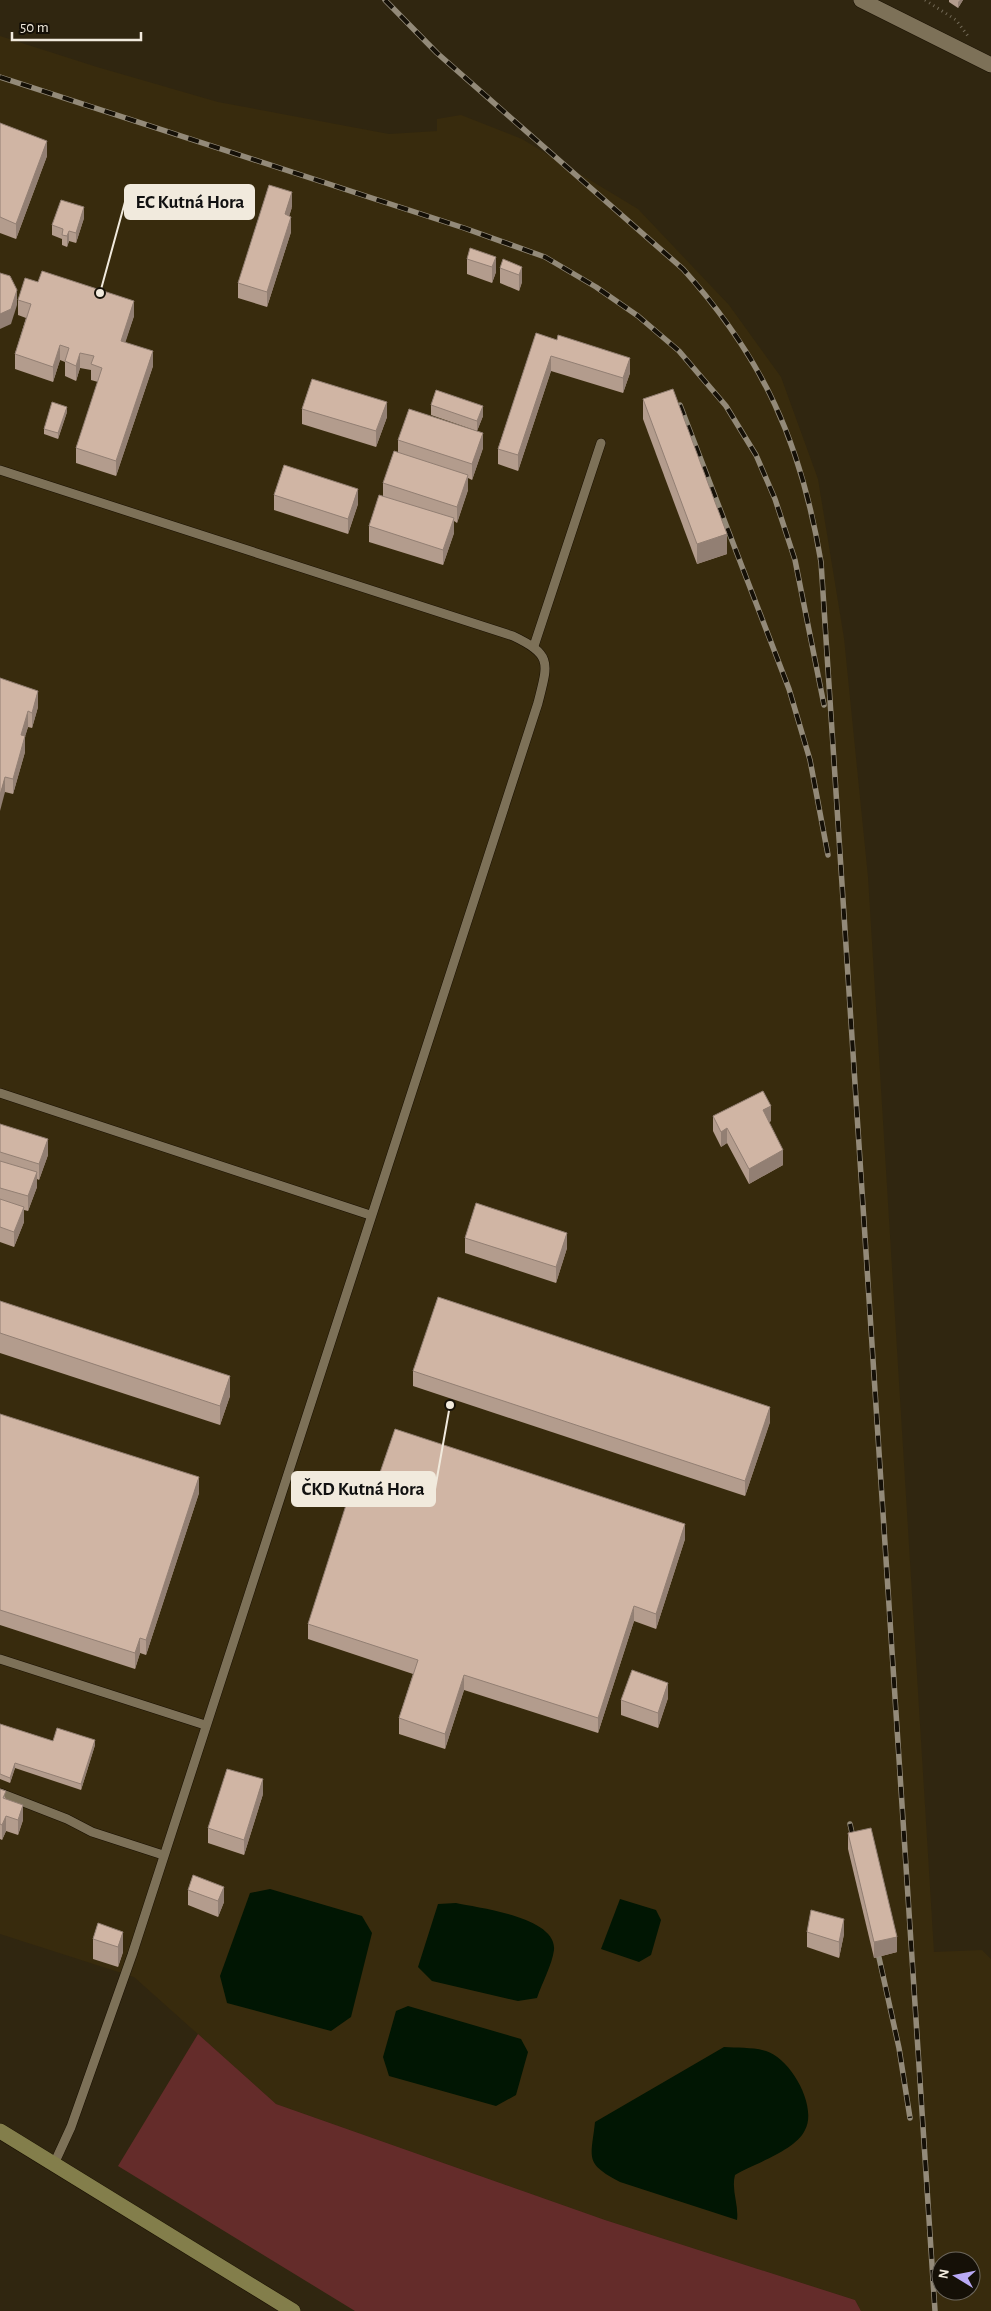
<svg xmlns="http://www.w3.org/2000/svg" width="991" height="2311" viewBox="0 0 991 2311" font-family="'Alegreya Sans',sans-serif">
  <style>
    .built { fill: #382b0d; fill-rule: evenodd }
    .green { fill: #642c2a }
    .water { fill: #011603 }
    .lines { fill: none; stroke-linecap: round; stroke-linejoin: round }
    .service-casing { stroke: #180f00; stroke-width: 10 }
    .tertiary-casing { stroke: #180f00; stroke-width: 16 }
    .secondary-casing { stroke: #180f00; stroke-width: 16 }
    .path { stroke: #726956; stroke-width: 3; stroke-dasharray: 1 4; stroke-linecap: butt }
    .service { stroke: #7d7158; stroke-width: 9 }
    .tertiary { stroke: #7d7158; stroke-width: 15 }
    .secondary { stroke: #837e4b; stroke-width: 15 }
    .rail-casing { stroke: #938a79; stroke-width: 5.5 }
    .rail { stroke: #151007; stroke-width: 4; stroke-dasharray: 11; stroke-linecap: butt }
    .wall { fill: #b39c8d }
    .shaded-wall { fill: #927f73 }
    .building { fill: #d0b5a4; stroke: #927f73 }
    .leader { fill: none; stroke: #f1eadd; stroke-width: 2 }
    .callout-dot { fill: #f1eadd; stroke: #151007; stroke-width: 2 }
    .callout { fill: #f1eadd; stroke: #f1eadd; stroke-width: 2 }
    .callout-label { font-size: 19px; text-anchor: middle; font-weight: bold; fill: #111 }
  </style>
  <rect width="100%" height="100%" fill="#302610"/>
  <path class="built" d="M0,36l97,31 121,35 171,32 48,-3v-12l24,-4 61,24 116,70 91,96 52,72 37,102 26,159 24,239 66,1075 48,-2 9,9v352h-130l-6,-11 -250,-80 -329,-116 -142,-127 -134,-43zM941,2261h30v30h-30z"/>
  <polygon class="green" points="198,2034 276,2104 605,2220 855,2300 861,2311 355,2311 118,2166"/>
  <g class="water">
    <polygon points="270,1889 362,1916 372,1933 351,2017 331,2031 227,2003 220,1976 250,1893"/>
    <polygon points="620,1899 656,1910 661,1920 651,1955 639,1962 601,1949"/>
    <path d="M456,1903c23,5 101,14 98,47 -2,15 -12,33 -17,48l-19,3 -86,-20 -14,-14 20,-63z"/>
    <polygon points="408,2006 521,2039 528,2052 516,2095 496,2106 389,2076 383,2057 396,2011"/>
    <path d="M724,2047c13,1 29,0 42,4 24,7 52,55 39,79 -10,21 -50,33 -70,45 -4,15 4,30 2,45l-117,-38c-36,-19 -29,-23 -25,-60z"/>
  </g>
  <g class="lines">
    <defs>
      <g id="service">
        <path d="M0,470l513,166c40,19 35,27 25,67l-406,1252 -61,172 -17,37"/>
        <polyline points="534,646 601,443"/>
        <polyline points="0,1093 370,1215"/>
        <polyline points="0,1659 205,1725"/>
        <polyline points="0,1793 67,1819 92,1832 163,1855"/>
      </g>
      <polyline id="tertiary" points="861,0 991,65"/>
      <polyline id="secondary" points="0,2131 293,2311"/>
    </defs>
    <use href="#service" class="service-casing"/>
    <use href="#tertiary" class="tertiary-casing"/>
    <use href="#secondary" class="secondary-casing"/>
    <polyline class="path" points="925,0 956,20 968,36"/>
    <use href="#service" class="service"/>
    <use href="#tertiary" class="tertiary"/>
    <use href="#secondary" class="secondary"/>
    <defs>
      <g id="rail">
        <path d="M385,0l52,53 246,216c81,90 118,174 138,293l114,1749"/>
        <polyline points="0,77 464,228 545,257 596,287 638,316 679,351 726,406 756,455 775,499 795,560 824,705"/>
        <polyline points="680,405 789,689 810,760 828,855"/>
        <polyline points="850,1824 855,1846"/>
        <polyline points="876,1944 899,2048 910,2118"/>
      </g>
    </defs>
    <use href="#rail" class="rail-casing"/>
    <use href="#rail" class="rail"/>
  </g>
  <g class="wall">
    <polygon points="949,0 963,0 958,8 949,2"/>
    <polygon points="0,123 47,156 16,239 0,233"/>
    <polygon points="292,207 289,216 291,232 267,307 238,298 238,283"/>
    <polygon points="84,218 76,243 69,241 67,247 62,245 62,239 52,235 52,225"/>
    <polygon points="496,257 496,272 492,283 467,274 467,259"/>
    <polygon points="522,267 522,282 519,291 500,283 500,268"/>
    <polygon points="18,300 134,316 125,342 153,366 116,476 76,463 76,448 98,382 91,380 91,370 80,368 76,381 65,376 65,362 60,360 53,382 15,369 15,354 26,318 18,315"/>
    <polygon points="536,333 630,373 623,393 551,371 518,471 498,464 498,449"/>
    <polygon points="643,399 727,554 697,564 643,419"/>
    <polygon points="431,405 483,416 477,431 431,415"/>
    <polygon points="302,409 387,417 376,447 302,424"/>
    <polygon points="67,412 58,439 44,434 44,429"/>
    <polygon points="398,440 483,448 472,480 468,478 468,490 457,523 454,521 454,533 443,565 369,542 369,526 383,496 383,483 398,452"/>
    <polygon points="274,495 358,504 348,534 274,510"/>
    <polygon points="0,678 38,707 32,728 28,727 25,736 25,752 13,794 5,792"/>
    <polygon points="713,1116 771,1121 769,1122 783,1165 749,1184 727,1143 721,1147 713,1131"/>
    <polygon points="0,1124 48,1155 39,1180 37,1179 37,1187 28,1211 24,1210 24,1222 14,1247 0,1242"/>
    <polygon points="465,1238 567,1248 556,1283 465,1253"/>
    <polygon points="0,1301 230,1396 220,1425 0,1353"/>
    <polygon points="413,1371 770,1422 745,1496 413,1386"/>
    <polygon points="0,1414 199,1493 146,1655 140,1653 135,1669 0,1625"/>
    <polygon points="375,1487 685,1539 656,1629 634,1621 598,1733 464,1690 445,1749 399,1734 399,1718 413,1674 308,1639 308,1624"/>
    <polygon points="668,1698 658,1728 621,1715 621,1700"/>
    <polygon points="0,1724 53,1741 95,1745 81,1790 15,1768 10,1783 0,1779"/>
    <polygon points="0,1789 6,1799 23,1820 18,1835 6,1831 2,1840 0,1839"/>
    <polygon points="263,1794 244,1855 208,1843 208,1828"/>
    <polygon points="848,1833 897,1952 874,1958 848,1849"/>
    <polygon points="188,1890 224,1902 218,1917 188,1905"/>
    <polygon points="98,1923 123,1952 118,1967 93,1959 93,1939"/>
    <polygon points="807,1932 844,1934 839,1958 807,1947"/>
  </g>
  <g class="shaded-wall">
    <polygon points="960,0 963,0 958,8 958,2"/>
    <polygon points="47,141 47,156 16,239 16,224"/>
    <polygon points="292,192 292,207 285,230 285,214"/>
    <polygon points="84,207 84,218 76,243 76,233"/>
    <polygon points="291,217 291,232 267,307 267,292"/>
    <polygon points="69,231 69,241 67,247 67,236"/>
    <polygon points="496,257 496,272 492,283 492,267"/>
    <polygon points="522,267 522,282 519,291 519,275"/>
    <polygon points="17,290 17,305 11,324 0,329 0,314"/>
    <polygon points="134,301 134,316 121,356 121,341"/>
    <polygon points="60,345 60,360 53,382 53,367"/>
    <polygon points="153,351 153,366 116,476 116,461"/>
    <polygon points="80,353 80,368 76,381 76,366"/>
    <polygon points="551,356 551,371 518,471 518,455"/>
    <polygon points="630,358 630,373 623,393 623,378"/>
    <polygon points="387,402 387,417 376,447 376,431"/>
    <polygon points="483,406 483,416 477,431 477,421"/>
    <polygon points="67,407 67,412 58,439 58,433"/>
    <polygon points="483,433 483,448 472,480 472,464"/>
    <polygon points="468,475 468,490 457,523 457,507"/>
    <polygon points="358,489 358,504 348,534 348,519"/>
    <polygon points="454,518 454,533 443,565 443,550"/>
    <polygon points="727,534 727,554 697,564 697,544"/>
    <polygon points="38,691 38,707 32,728 32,713"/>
    <polygon points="28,711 28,727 21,750 21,735"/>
    <polygon points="25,736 25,752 13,794 13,779"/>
    <polygon points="5,777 5,792 0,811 0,795"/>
    <polygon points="771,1106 771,1121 763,1125 763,1110"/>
    <polygon points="727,1128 727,1143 721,1147 721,1132"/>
    <polygon points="48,1139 48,1155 39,1180 39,1164"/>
    <polygon points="783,1150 783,1165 749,1184 749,1169"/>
    <polygon points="37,1172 37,1187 28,1211 28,1196"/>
    <polygon points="24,1207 24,1222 14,1247 14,1232"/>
    <polygon points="567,1233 567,1248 556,1283 556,1267"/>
    <polygon points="230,1376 230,1396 220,1425 220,1406"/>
    <polygon points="770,1407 770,1422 745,1496 745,1481"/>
    <polygon points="199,1477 199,1493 146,1655 146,1640"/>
    <polygon points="685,1524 685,1539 656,1629 656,1614"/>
    <polygon points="634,1606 634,1621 598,1733 598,1718"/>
    <polygon points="140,1638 140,1653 135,1669 135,1653"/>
    <polygon points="464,1675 464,1690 445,1749 445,1734"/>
    <polygon points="668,1683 668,1698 658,1728 658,1713"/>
    <polygon points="95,1740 95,1745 81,1790 81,1784"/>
    <polygon points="15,1763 15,1768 10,1783 10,1778"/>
    <polygon points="263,1779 263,1794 244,1855 244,1840"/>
    <polygon points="23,1805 23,1820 18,1835 18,1820"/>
    <polygon points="6,1816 6,1831 2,1840 2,1825"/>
    <polygon points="224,1887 224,1902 218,1917 218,1901"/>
    <polygon points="844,1919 844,1934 839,1958 839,1942"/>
    <polygon points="123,1932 123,1952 118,1967 118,1947"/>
    <polygon points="897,1937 897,1952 874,1958 874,1942"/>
  </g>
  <g class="building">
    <polygon points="0,123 47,141 16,224 0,217"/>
    <polygon points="269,185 292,192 285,214 291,217 267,292 238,283"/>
    <polygon points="61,200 84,207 76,233 69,231 67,236 62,235 63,229 52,225"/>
    <polygon points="470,248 496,257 492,267 467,259"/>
    <polygon points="503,259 522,267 519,275 500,268"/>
    <polygon points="42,271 134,301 121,341 153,351 116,461 76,448 102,368 91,364 94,356 80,353 76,366 65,361 69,348 60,345 53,367 15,354 31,304 18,300 25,278 38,282"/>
    <polygon points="0,273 10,276 17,290 11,309 0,314"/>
    <polygon points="536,333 557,340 558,335 630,358 623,378 551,356 518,455 498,449"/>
    <polygon points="312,379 387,402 376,431 302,409"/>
    <polygon points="673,389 727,534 697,544 643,399"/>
    <polygon points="436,390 483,406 477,421 431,405"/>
    <polygon points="52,402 67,407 58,433 44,429"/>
    <polygon points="409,409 483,433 472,464 398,440"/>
    <polygon points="394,451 468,475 457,507 383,483"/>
    <polygon points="284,465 358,489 348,519 274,495"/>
    <polygon points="379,495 454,518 443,550 369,526"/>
    <polygon points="0,678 38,691 32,713 28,711 21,735 25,736 13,779 5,777 0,795"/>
    <polygon points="763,1091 771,1106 763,1110 783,1150 749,1169 727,1128 721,1132 713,1116"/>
    <polygon points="0,1124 48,1139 39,1164 0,1152"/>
    <polygon points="0,1161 37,1172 28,1196 0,1188"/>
    <polygon points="0,1199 24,1207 14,1232 0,1227"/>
    <polygon points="476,1203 567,1233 556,1267 465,1238"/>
    <polygon points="438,1297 770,1407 745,1481 413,1371"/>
    <polygon points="0,1301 230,1376 220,1406 0,1333"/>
    <polygon points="0,1414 199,1477 146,1640 140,1638 135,1653 0,1610"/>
    <polygon points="395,1429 685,1524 656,1614 634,1606 598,1718 464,1675 445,1734 399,1718 418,1660 308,1624 354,1480 375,1487"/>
    <polygon points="632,1670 668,1683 658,1713 621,1700"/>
    <polygon points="0,1724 53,1741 57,1728 95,1740 81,1784 15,1763 10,1778 0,1774"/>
    <polygon points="227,1769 263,1779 244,1840 208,1828"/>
    <polygon points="0,1789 6,1791 3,1798 23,1805 18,1820 6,1816 2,1825 0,1824"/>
    <polygon points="871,1828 897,1937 874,1942 848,1833"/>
    <polygon points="193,1875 224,1887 218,1901 188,1890"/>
    <polygon points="811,1910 844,1919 839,1942 807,1932"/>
    <polygon points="98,1923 123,1932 118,1947 93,1939"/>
  </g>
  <path class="leader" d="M100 293L125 202M450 1405L435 1489"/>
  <g class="callout-dot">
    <circle cx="100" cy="293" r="5"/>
    <circle cx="450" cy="1405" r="5"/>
  </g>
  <g class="callout">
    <rect x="125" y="185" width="129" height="34" rx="5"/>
    <rect x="292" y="1472" width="143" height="34" rx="5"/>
  </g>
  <g class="callout-label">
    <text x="190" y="208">EC Kutná Hora</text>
    <text x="363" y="1495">ČKD Kutná Hora</text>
  </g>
  <g transform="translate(956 2276) rotate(280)"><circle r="24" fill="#151007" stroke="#6d675d"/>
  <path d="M0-4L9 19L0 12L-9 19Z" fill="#baaaf6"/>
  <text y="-8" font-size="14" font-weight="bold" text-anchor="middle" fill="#f1eadd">N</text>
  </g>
  <path d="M12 32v8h129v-8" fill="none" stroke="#f1eadd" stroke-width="2.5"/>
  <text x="20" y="32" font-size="15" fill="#f1eadd" stroke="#151007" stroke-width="4" paint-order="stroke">50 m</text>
</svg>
